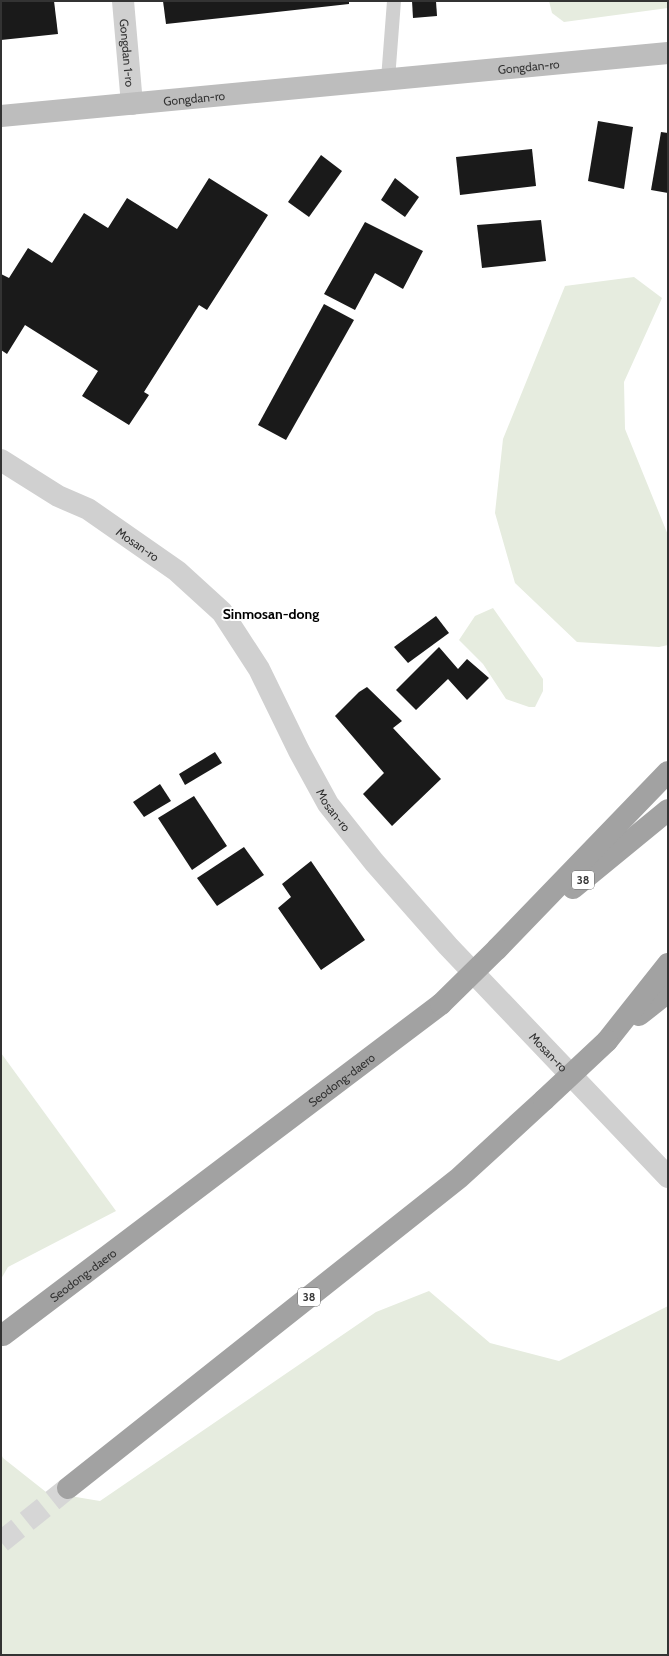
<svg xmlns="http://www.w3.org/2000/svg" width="669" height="1656" viewBox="0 0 669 1656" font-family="Cabin,sans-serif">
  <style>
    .green { fill: #e6ecdf }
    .building { fill: #1a1a1a }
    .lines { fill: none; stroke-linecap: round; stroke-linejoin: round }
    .trunk-tunnel { stroke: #d6d6d6; stroke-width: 22; stroke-dasharray: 22 11; stroke-linecap: butt }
    .service { stroke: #d0d0d0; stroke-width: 14 }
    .minor { stroke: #d0d0d0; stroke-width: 22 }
    .tertiary { stroke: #d0d0d0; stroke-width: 22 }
    .secondary { stroke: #bdbdbd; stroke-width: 22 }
    .trunk { stroke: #a2a2a2; stroke-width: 22 }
    .trunk-bridge { stroke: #a2a2a2; stroke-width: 22 }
    .labels { text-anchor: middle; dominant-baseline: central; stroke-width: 4; stroke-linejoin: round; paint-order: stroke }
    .shield { fill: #fff; stroke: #707070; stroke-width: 1 }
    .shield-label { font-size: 11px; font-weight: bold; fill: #333 }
    .street-label { font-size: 12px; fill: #333; stroke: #fff }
    .quarter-label { font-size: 14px; font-weight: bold; fill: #000; stroke: #fff }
  </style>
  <rect width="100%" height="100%" fill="#fff"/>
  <g class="green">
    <polygon points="549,1 668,1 668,8 564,22 552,13"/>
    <polygon points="634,277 662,298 624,382 625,429 668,535 668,645 659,647 577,642 515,583 495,513 503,439 565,286"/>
    <polygon points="493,608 543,679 543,691 535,707 529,707 506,699 483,664 459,640 475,616"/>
    <polygon points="1,1053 116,1211 8,1267 1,1279"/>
    <polygon points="429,1291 490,1343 559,1361 668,1306 668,1655 1,1655 1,1454 3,1458 46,1492 100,1501 376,1312"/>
  </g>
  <g class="building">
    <polygon points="1,1 54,1 58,34 1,40"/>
    <polygon points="163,1 349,1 349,4 166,24"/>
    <polygon points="412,1 436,1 437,16 413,18"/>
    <polygon points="598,121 633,127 624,189 588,181"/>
    <polygon points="661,132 668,133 668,193 651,190"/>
    <polygon points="532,149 536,186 460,195 456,157"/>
    <polygon points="321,155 342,171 309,217 288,202"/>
    <polygon points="209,178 268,215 207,310 199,305 144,392 149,395 129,425 82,396 98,371 25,325 7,354 1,350 1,274 9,278 28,248 52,263 84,213 108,228 127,198 177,229"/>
    <polygon points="395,178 419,197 405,217 381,200"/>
    <polygon points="541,220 546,261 482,268 477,225"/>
    <polygon points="365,222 423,251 403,289 375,273 355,310 324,294"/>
    <polygon points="324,304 354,320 286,440 258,425"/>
    <polygon points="436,616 449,633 408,663 394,647"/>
    <polygon points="439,647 458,669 467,659 489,678 467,700 448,679 416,710 396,690"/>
    <polygon points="367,687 402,721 393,728 441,779 392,826 363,794 384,773 335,716 359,692"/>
    <polygon points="215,752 222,763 185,785 179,774"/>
    <polygon points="160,784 171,801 144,817 133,802"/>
    <polygon points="194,796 227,846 192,870 158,818"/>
    <polygon points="244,847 264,875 217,906 197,878"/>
    <polygon points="311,861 365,940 321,970 278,908 291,897 282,884"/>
  </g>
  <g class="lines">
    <polyline class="trunk-tunnel" points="1,1542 68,1488"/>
    <polyline class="service" points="388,79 394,1"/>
    <path class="minor" id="s1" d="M123,1l9,103"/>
    <path class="tertiary" id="s2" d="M1,460l57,36 30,13 89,62 45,41 37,57 40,82 29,53 46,58 74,84 220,231"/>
    <path class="secondary" id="s3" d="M1,116l667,-63"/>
    <g class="trunk">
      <polyline points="573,888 668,810"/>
      <polyline points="497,949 668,772"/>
      <polyline points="639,1015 668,992"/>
      <polyline points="607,1041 668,964"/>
      <path id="s4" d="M3,1335l438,-331"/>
      <polyline points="68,1488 459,1178 544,1100"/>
    </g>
    <g class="trunk-bridge">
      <polyline points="441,1004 497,949"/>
      <polyline points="544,1100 607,1041"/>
    </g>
  </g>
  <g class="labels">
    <g class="shield">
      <rect x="572" y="871" width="22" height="18" rx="3"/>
      <rect x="298" y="1288" width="22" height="18" rx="3"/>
    </g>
    <g class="shield-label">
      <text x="583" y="880">38</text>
      <text x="309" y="1297">38</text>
    </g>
    <g class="street-label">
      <text stroke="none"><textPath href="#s1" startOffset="52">Gongdan 1-ro</textPath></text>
      <text stroke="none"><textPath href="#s3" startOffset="530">Gongdan-ro</textPath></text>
      <text stroke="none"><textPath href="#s3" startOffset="194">Gongdan-ro</textPath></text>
      <text stroke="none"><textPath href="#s2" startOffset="161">Mosan-ro</textPath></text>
      <text stroke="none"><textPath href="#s2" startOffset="497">Mosan-ro</textPath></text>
      <text stroke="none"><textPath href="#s2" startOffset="821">Mosan-ro</textPath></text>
      <text stroke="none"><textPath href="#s4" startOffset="424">Seodong-daero</textPath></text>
      <text stroke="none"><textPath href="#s4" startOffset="100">Seodong-daero</textPath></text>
    </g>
    <g class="quarter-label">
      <text x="271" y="614">Sinmosan-dong</text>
    </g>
  </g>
  <rect width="669" height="1656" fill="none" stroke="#333333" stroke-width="4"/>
</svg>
